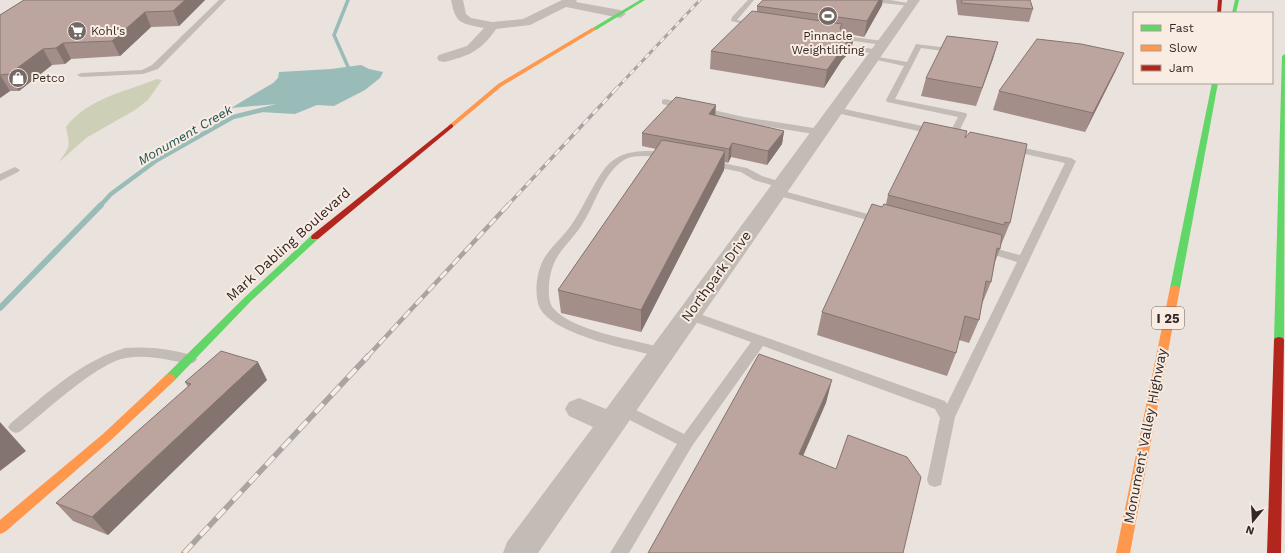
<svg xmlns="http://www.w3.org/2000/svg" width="1285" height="553" viewBox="0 0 1285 553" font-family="'Work Sans',sans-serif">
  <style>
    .green { fill: #cdcfb7 }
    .water { fill: #9abcb9 }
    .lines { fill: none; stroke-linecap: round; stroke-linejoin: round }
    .stream-far2 { stroke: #9abcb9; stroke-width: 3.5 }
    .stream-far1 { stroke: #9abcb9; stroke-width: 4.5 }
    .stream { stroke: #9abcb9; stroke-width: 6 }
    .lane { fill: #c3bbb6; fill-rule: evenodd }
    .street { fill: #c3bbb6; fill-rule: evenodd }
    .fast { fill: #63d668; fill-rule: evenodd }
    .slow { fill: #ff974d; fill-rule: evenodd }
    .jam { fill: #b3261e; fill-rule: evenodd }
    .rail-far3-casing { stroke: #aaa4a1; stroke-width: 3 }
    .rail-far2-casing { stroke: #aaa4a1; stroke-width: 3.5 }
    .rail-far1-casing { stroke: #aaa4a1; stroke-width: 4.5 }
    .rail-casing { stroke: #aaa4a1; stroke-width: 5.5 }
    .rail-far3 { stroke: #f8ece3; stroke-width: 2; stroke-dasharray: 5.5; stroke-linecap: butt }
    .rail-far2 { stroke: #f8ece3; stroke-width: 2.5; stroke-dasharray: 7; stroke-linecap: butt }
    .rail-far1 { stroke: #f8ece3; stroke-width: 3; stroke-dasharray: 9; stroke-linecap: butt }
    .rail { stroke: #f8ece3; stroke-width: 4; stroke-dasharray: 12; stroke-linecap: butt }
    .wall { fill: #a38e89 }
    .shaded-wall { fill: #84746f }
    .building { fill: #bda59f; stroke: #84746f }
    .labels { text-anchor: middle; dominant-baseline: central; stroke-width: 4; stroke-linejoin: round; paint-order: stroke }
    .far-poi-label { font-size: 12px; fill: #332825; stroke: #f8ece3; text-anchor: start }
    .far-water-label { font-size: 13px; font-style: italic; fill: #1d5251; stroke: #f8ece3 }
    .shield { fill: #f8ece3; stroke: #6e635e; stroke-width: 1 }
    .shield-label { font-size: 13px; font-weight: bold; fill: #332825 }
    .street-label { font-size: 14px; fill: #332825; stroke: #f8ece3 }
  </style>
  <rect width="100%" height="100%" fill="#eae3dd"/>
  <path class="green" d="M157,79l5,1 -14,20 -13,10 -49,28 -27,24c12,-17 11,-15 7,-35 22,-29 59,-35 91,-48z"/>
  <polygon class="water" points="361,65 369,69 383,72 380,78 365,90 334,106 317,105 295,114 260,112 278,104 231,108 273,83 278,78 279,72 331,69"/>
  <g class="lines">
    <polyline class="stream-far2" points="345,72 349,69 334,35 348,0"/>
    <polyline class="stream-far1" points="100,206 111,194 157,160 233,117 278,106"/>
    <polyline class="stream" points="0,308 101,205"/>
    <g class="lane">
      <polygon points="219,0 226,0 158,69 143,74 81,77 77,75 81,73 142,70 152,65"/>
      <polygon points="748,0 754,0 737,20 758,25 758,27 731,21 732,17"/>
      <polygon points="868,0 890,0 914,4 911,6 871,2"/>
      <polygon points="838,35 883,41 887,43 883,45 847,40 847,45 879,50 879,54 876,54 840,48 841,40 835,37"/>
      <polygon points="916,44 957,49 961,51 957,53 921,48 895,99 966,113 967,115 956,138 953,139 948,136 958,117 887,102 886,100 904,66 868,58 872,56 907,62"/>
      <polygon points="665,99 744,117 820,129 824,132 820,135 744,123 662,104 662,100"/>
      <polygon points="835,107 936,129 940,132 936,135 832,112 831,110"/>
      <polygon points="1010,145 1071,158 1076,161 955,417 941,485 935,487 929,485 927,480 940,418 935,409 763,346 692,446 629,553 610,553 677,444 616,413 614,409 616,405 621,403 626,405 684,434 751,342 684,318 683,315 684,312 694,312 945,401 947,404 1017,262 978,250 976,248 982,245 1020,255 1065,163 1007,150 1007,146"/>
      <path d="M651,151l18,2 5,3 -5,3c-13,-2 -33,-6 -45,1 -22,14 -29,46 -43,66 -9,14 -23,25 -28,40 -4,10 -7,33 0,42 22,25 82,31 114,41l2,3 -2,3 -5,2c-30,-7 -104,-21 -121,-47 -7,-11 -5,-33 0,-45 6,-16 22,-27 31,-41 12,-18 20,-38 33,-56 13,-15 27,-17 46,-17z"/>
      <polygon points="708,160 747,168 762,176 785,183 786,185 781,188 754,180 741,172 705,165 703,163 705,161"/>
      <polygon points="15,167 20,170 18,172 0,181 0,174"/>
      <polygon points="776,189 886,219 887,221 882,224 772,194 771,192"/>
      <path d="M125,348c23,-2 48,1 70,8l2,3 -2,3 -5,2c-21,-4 -43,-10 -64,-6 -28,4 -81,54 -105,73l-5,2 -5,-2 -3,-4 3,-4c35,-29 70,-62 114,-75z"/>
    </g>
    <g class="street">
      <path d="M451,0h12l3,14 5,4 21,4 31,-3 39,-19h15l-1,2 44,8 6,4 -6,4 -54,-11 -36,18 -34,4c-15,22 -27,27 -52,33l-5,-1 -2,-3 2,-3 28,-9 17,-18c-23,-5 -28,-3 -33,-28z"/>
      <polygon points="908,0 920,0 538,553 503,553 507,542 593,427 569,416 565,409 569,402 579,398 606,409"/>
    </g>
    <g class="fast">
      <polygon points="640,0 645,0 596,30 591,29"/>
      <polygon points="1235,0 1239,0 1236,13 1232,13"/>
      <polygon points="1285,54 1284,340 1283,342 1275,342 1274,340 1282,56"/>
      <polygon points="1212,83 1218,83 1180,288 1175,291 1170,288"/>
      <polygon points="315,234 319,237 318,239 251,301 174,381 170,382 166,381 165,378 166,375 245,297 312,235"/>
    </g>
    <g class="slow">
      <polygon points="592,28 597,29 502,86 453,127 449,127 448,126 498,84"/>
      <polygon points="1175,285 1180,288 1130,553 1116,553 1170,288"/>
      <polygon points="170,374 174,375 175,378 174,381 111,440 5,532 0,534 0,520 103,434 166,375"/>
    </g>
    <g class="jam">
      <polygon points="1218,0 1222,0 1221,13 1217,13"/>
      <polygon points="451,124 453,125 453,127 318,239 312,239 311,237 312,235"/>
      <polygon points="1279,337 1283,338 1284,340 1281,553 1267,553 1274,340 1275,338"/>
    </g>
    <defs>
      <polyline id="rail-far3" points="615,90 700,0"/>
      <polyline id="rail-far2" points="507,206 616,89"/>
      <polyline id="rail-far1" points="367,357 508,205"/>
      <polyline id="rail" points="184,553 368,356"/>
    </defs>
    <use href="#rail-far3" class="rail-far3-casing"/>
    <use href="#rail-far2" class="rail-far2-casing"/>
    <use href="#rail-far1" class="rail-far1-casing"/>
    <use href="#rail" class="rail-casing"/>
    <use href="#rail-far3" class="rail-far3"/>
    <use href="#rail-far2" class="rail-far2"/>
    <use href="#rail-far1" class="rail-far1"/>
    <use href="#rail" class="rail"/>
  </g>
  <g class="wall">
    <polygon points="24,0 205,0 179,26 151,27 120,56 71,59 65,64 52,65 19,91 10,91 0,98 0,15"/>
    <polygon points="883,0 882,5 864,37 854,35 851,51 842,60 824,88 710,69 711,51 757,11 757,6"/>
    <polygon points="956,0 1030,0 1033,9 1029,22 958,15"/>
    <polygon points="998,42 976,106 921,96 926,78"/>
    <polygon points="1116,70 1085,132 993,110 999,91"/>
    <polygon points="716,116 784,131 782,144 767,165 731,157 728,163 725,162 724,170 641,332 561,313 558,290 656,149 642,146 642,133"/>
    <polygon points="965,138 1010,223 1001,245 1000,245 1000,249 995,262 991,282 982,304 979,320 969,343 959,340 956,353 947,376 817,335 822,312 882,207 886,204 888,195"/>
    <polygon points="267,380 108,535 73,521 56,503 188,387 185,382"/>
  </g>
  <g class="shaded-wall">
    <polygon points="185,0 205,0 179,26 173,11"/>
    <polygon points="879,0 882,0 882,5 864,37 867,21"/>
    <polygon points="145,12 151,27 120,56 112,41"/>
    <polygon points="854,35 851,51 842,60 824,88 827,70 846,43"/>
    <polygon points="998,42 993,59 976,106 982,88"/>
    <polygon points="63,43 71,59 65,64 56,48"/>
    <polygon points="43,49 52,65 19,91 9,74"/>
    <polygon points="1124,53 1116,70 1085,132 1093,113"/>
    <polygon points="0,75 10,91 0,98"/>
    <polygon points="716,105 715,118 709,114"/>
    <polygon points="784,131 782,144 767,165 768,151"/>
    <polygon points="732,143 731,157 728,163 729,149"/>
    <polygon points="725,151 724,170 641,332 641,310"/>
    <polygon points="258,362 267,380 108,535 92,517"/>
    <polygon points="832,380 826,403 794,477 799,454"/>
    <polygon points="0,422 26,451 0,471"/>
  </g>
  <g class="building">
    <polygon points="24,0 185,0 173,11 145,12 112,41 63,43 56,48 43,49 9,74 0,75 0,15"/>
    <polygon points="763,0 879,0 867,21 757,6"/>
    <polygon points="961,0 1030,0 1033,9 962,3"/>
    <polygon points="752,11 842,24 840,28 842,32 854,35 846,43 827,70 711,51"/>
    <polygon points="947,36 998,42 982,88 926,78"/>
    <polygon points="1037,39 1081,44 1124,53 1093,113 999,91"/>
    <polygon points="676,97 716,105 709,114 784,131 768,151 732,143 729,149 642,133"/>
    <polygon points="924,122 967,131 965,138 970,132 1027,144 1010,223 1005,222 1004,225 888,195"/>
    <polygon points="662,140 725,151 641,310 558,290"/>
    <polygon points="872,204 882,207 884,204 1002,235 1000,249 997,248 991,282 986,281 979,320 965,316 956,353 822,312"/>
    <polygon points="221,351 258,362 92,517 56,503 191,384 185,382"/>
    <polygon points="759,354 832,380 799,454 836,469 848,435 907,457 921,477 903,553 648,553"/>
  </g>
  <defs>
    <symbol id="stadium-disc" viewBox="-11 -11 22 22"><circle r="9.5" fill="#736965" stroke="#f8ece3"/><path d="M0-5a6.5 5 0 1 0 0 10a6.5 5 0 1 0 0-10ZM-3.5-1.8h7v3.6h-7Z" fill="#fff"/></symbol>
    <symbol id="supermarket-disc" viewBox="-11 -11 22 22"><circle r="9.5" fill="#736965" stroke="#f8ece3"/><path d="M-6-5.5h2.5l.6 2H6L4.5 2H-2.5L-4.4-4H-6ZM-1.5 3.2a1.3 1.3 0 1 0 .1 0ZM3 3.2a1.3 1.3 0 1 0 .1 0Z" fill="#fff"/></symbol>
    <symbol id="shop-disc" viewBox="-11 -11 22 22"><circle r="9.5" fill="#736965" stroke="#f8ece3"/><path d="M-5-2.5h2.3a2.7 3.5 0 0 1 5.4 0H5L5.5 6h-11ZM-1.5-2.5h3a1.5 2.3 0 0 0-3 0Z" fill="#fff"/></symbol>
  </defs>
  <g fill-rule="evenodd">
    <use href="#stadium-disc" x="817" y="5" width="22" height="22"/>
    <use href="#supermarket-disc" x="66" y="20" width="22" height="22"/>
    <use href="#shop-disc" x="7" y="67" width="22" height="22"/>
  </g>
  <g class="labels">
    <g class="far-poi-label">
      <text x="91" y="31">Kohl's</text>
      <text x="828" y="36" text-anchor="middle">Pinnacle<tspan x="828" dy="14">Weightlifting</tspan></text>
      <text x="32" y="78">Petco</text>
    </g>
    <g class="far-water-label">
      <text transform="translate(185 135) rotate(-30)">Monument Creek</text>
    </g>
    <rect class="shield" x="1152" y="307" width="32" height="22" rx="3"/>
    <g class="shield-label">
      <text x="1168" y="318">I 25</text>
    </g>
    <g class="street-label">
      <text transform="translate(288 244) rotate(-42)">Mark Dabling Boulevard</text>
      <text transform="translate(716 276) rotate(-54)">Northpark Drive</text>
      <text transform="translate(1145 436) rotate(-79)">Monument Valley Highway</text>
    </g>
  </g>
  <rect x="1133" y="12" width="140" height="72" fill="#f8ece3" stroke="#a99e97"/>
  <rect x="1141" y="25" width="20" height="6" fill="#63d668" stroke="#a99e97"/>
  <text x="1169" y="32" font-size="12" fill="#332825">Fast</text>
  <rect x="1141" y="45" width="20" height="6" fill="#ff974d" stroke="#a99e97"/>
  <text x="1169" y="52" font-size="12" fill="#332825">Slow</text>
  <rect x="1141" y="65" width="20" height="6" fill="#b3261e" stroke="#a99e97"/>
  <text x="1169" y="72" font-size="12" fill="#332825">Jam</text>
  <g transform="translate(1253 521) rotate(198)" stroke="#f8ece3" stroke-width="3" paint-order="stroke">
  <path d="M0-3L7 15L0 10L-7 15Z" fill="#332825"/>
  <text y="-6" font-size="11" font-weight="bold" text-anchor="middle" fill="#332825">N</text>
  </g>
</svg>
